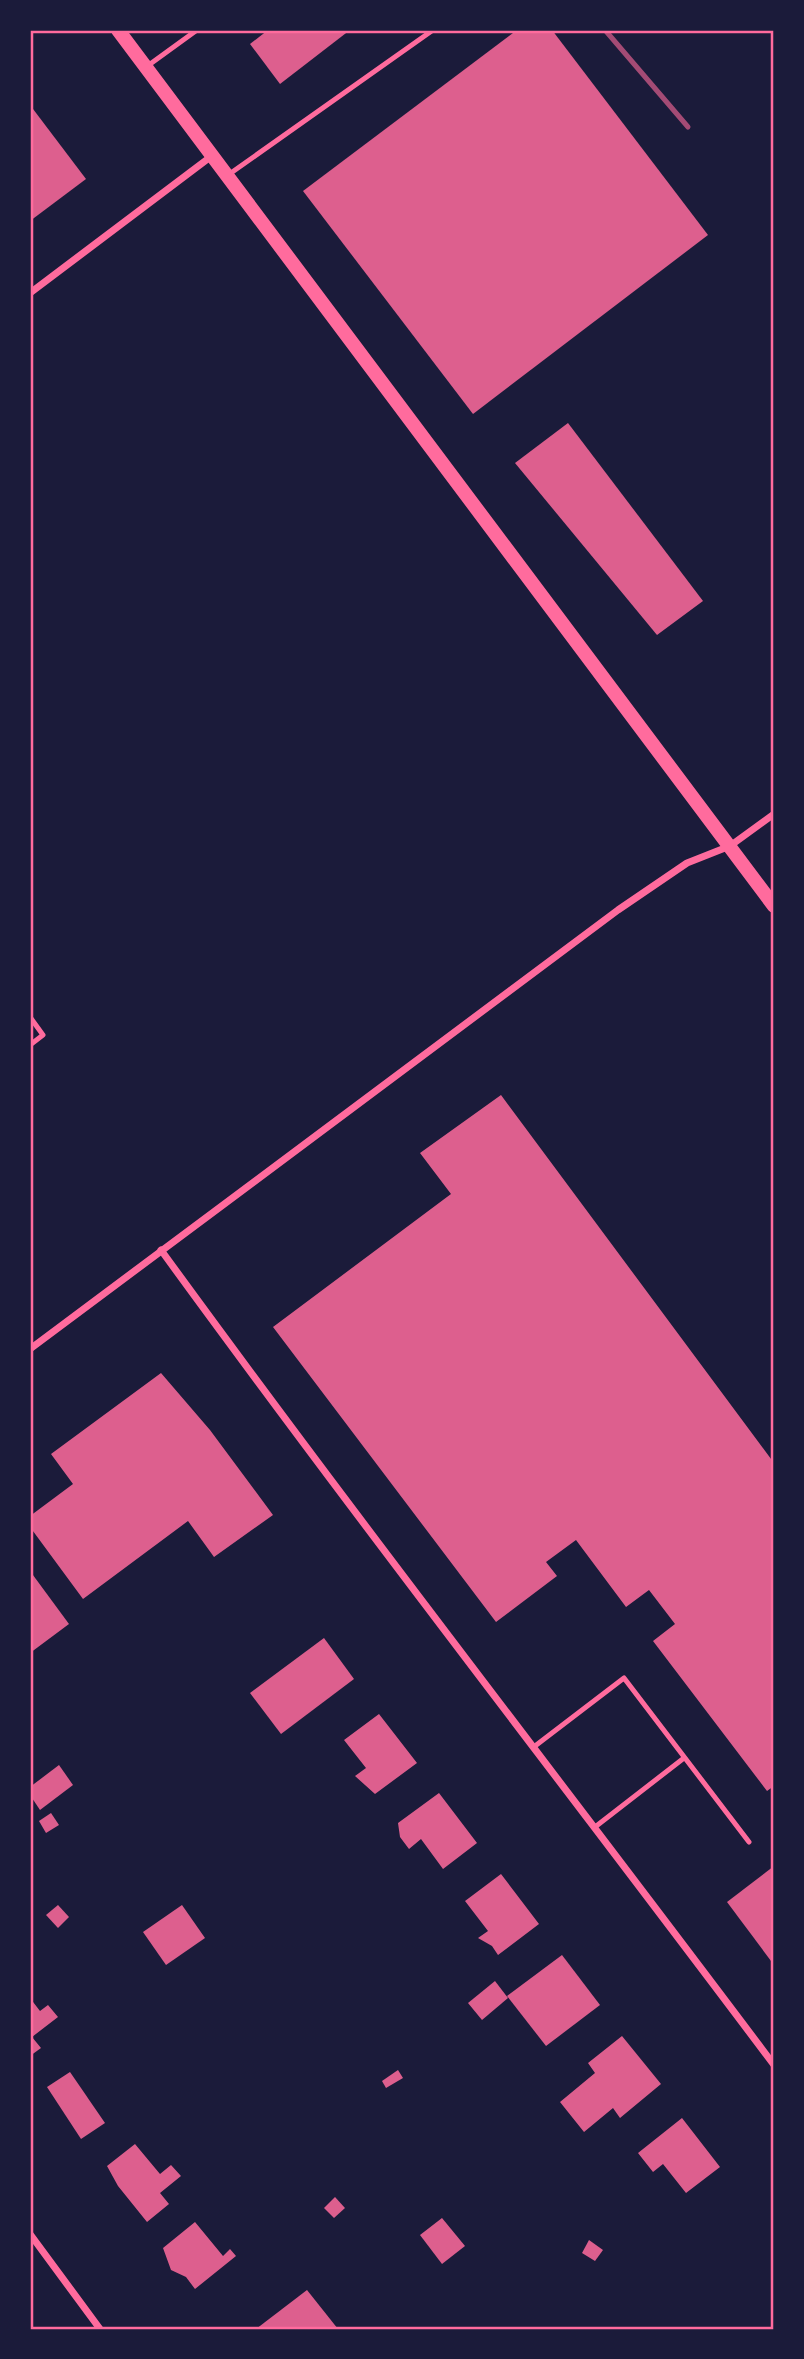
<svg xmlns="http://www.w3.org/2000/svg" width="804" height="2359" viewBox="0 0 804 2359" font-family="'Varela Round',sans-serif">
  <style>
    .building { fill: #dd5f8e }
    .lines { fill: none; stroke-linecap: round; stroke-linejoin: round }
    .service { stroke: #ff6b9d; stroke-width: 5 }
    .minor { stroke: #ff6b9d; stroke-width: 7 }
    .secondary { stroke: #ff6b9d; stroke-width: 14 }
    .rail { stroke: #a44b75; stroke-width: 5 }
    .neatline { fill: none; stroke: #ff6b9d; stroke-width: 2.5 }
  </style>
  <rect width="100%" height="100%" fill="#1b1b3a"/>
  <g class="building">
    <polygon points="268,30 350,30 280,84 250,44"/>
    <polygon points="517,30 552,30 708,235 473,414 303,191"/>
    <polygon points="30,105 86,179 30,221"/>
    <polygon points="568,423 703,601 657,635 515,463"/>
    <polygon points="501,1095 774,1463 774,1786 767,1791 653,1641 675,1624 649,1590 626,1607 576,1540 546,1562 557,1576 496,1622 273,1327 451,1194 420,1153"/>
    <polygon points="161,1373 210,1430 273,1515 214,1557 188,1521 83,1599 30,1527 30,1516 73,1484 51,1454"/>
    <polygon points="30,1571 69,1624 30,1653"/>
    <polygon points="324,1638 354,1679 281,1734 250,1693"/>
    <polygon points="379,1714 417,1763 375,1794 355,1776 366,1768 344,1740"/>
    <polygon points="59,1765 73,1785 40,1810 30,1795 30,1787"/>
    <polygon points="439,1793 477,1843 443,1869 421,1839 409,1849 400,1837 398,1823"/>
    <polygon points="51,1813 59,1825 46,1833 39,1821"/>
    <polygon points="774,1866 774,1965 727,1902"/>
    <polygon points="501,1874 539,1924 498,1955 492,1946 478,1938 488,1931 465,1901"/>
    <polygon points="58,1905 69,1917 58,1928 46,1915"/>
    <polygon points="182,1905 205,1938 166,1965 143,1932"/>
    <polygon points="562,1955 600,2005 546,2046 507,1996"/>
    <polygon points="495,1981 508,1998 482,2020 468,2003"/>
    <polygon points="30,1998 40,2011 48,2005 58,2017 32,2037 41,2048 30,2056"/>
    <polygon points="622,2036 661,2084 620,2118 613,2108 584,2132 560,2102 595,2073 588,2063"/>
    <polygon points="398,2070 403,2078 386,2088 382,2081"/>
    <polygon points="70,2072 105,2123 81,2139 47,2087"/>
    <polygon points="682,2118 720,2167 686,2193 663,2164 653,2172 638,2153"/>
    <polygon points="135,2144 160,2174 171,2165 181,2176 160,2193 169,2204 147,2222 118,2186 107,2166"/>
    <polygon points="335,2197 345,2208 334,2218 324,2208"/>
    <polygon points="442,2218 465,2246 442,2264 420,2235"/>
    <polygon points="195,2222 223,2256 230,2249 236,2256 195,2289 186,2277 171,2270 163,2248"/>
    <polygon points="589,2240 603,2250 595,2261 582,2253"/>
    <polygon points="307,2290 338,2329 256,2329"/>
  </g>
  <g class="lines">
    <g class="service">
      <polyline points="146,67 197,30"/>
      <polyline points="228,175 433,30"/>
      <polyline points="30,1017 43,1035 30,1045"/>
      <polyline points="535,1746 624,1678 749,1842"/>
      <polyline points="595,1827 684,1758"/>
    </g>
    <g class="minor">
      <polyline points="30,293 213,155"/>
      <path d="M161,1250c200,275 409,543 613,815"/>
      <polyline points="30,1349 618,910 687,863 730,846 774,814"/>
      <polyline points="30,2234 100,2329"/>
    </g>
    <polyline class="secondary" points="118,30 774,906"/>
    <polyline class="rail" points="605,30 688,127"/>
  </g>
  <rect width="804" height="2359" fill="none" stroke="#1b1b3a" stroke-width="63"/>
  <rect x="32" y="32" width="740" height="2296" class="neatline"/>
</svg>
